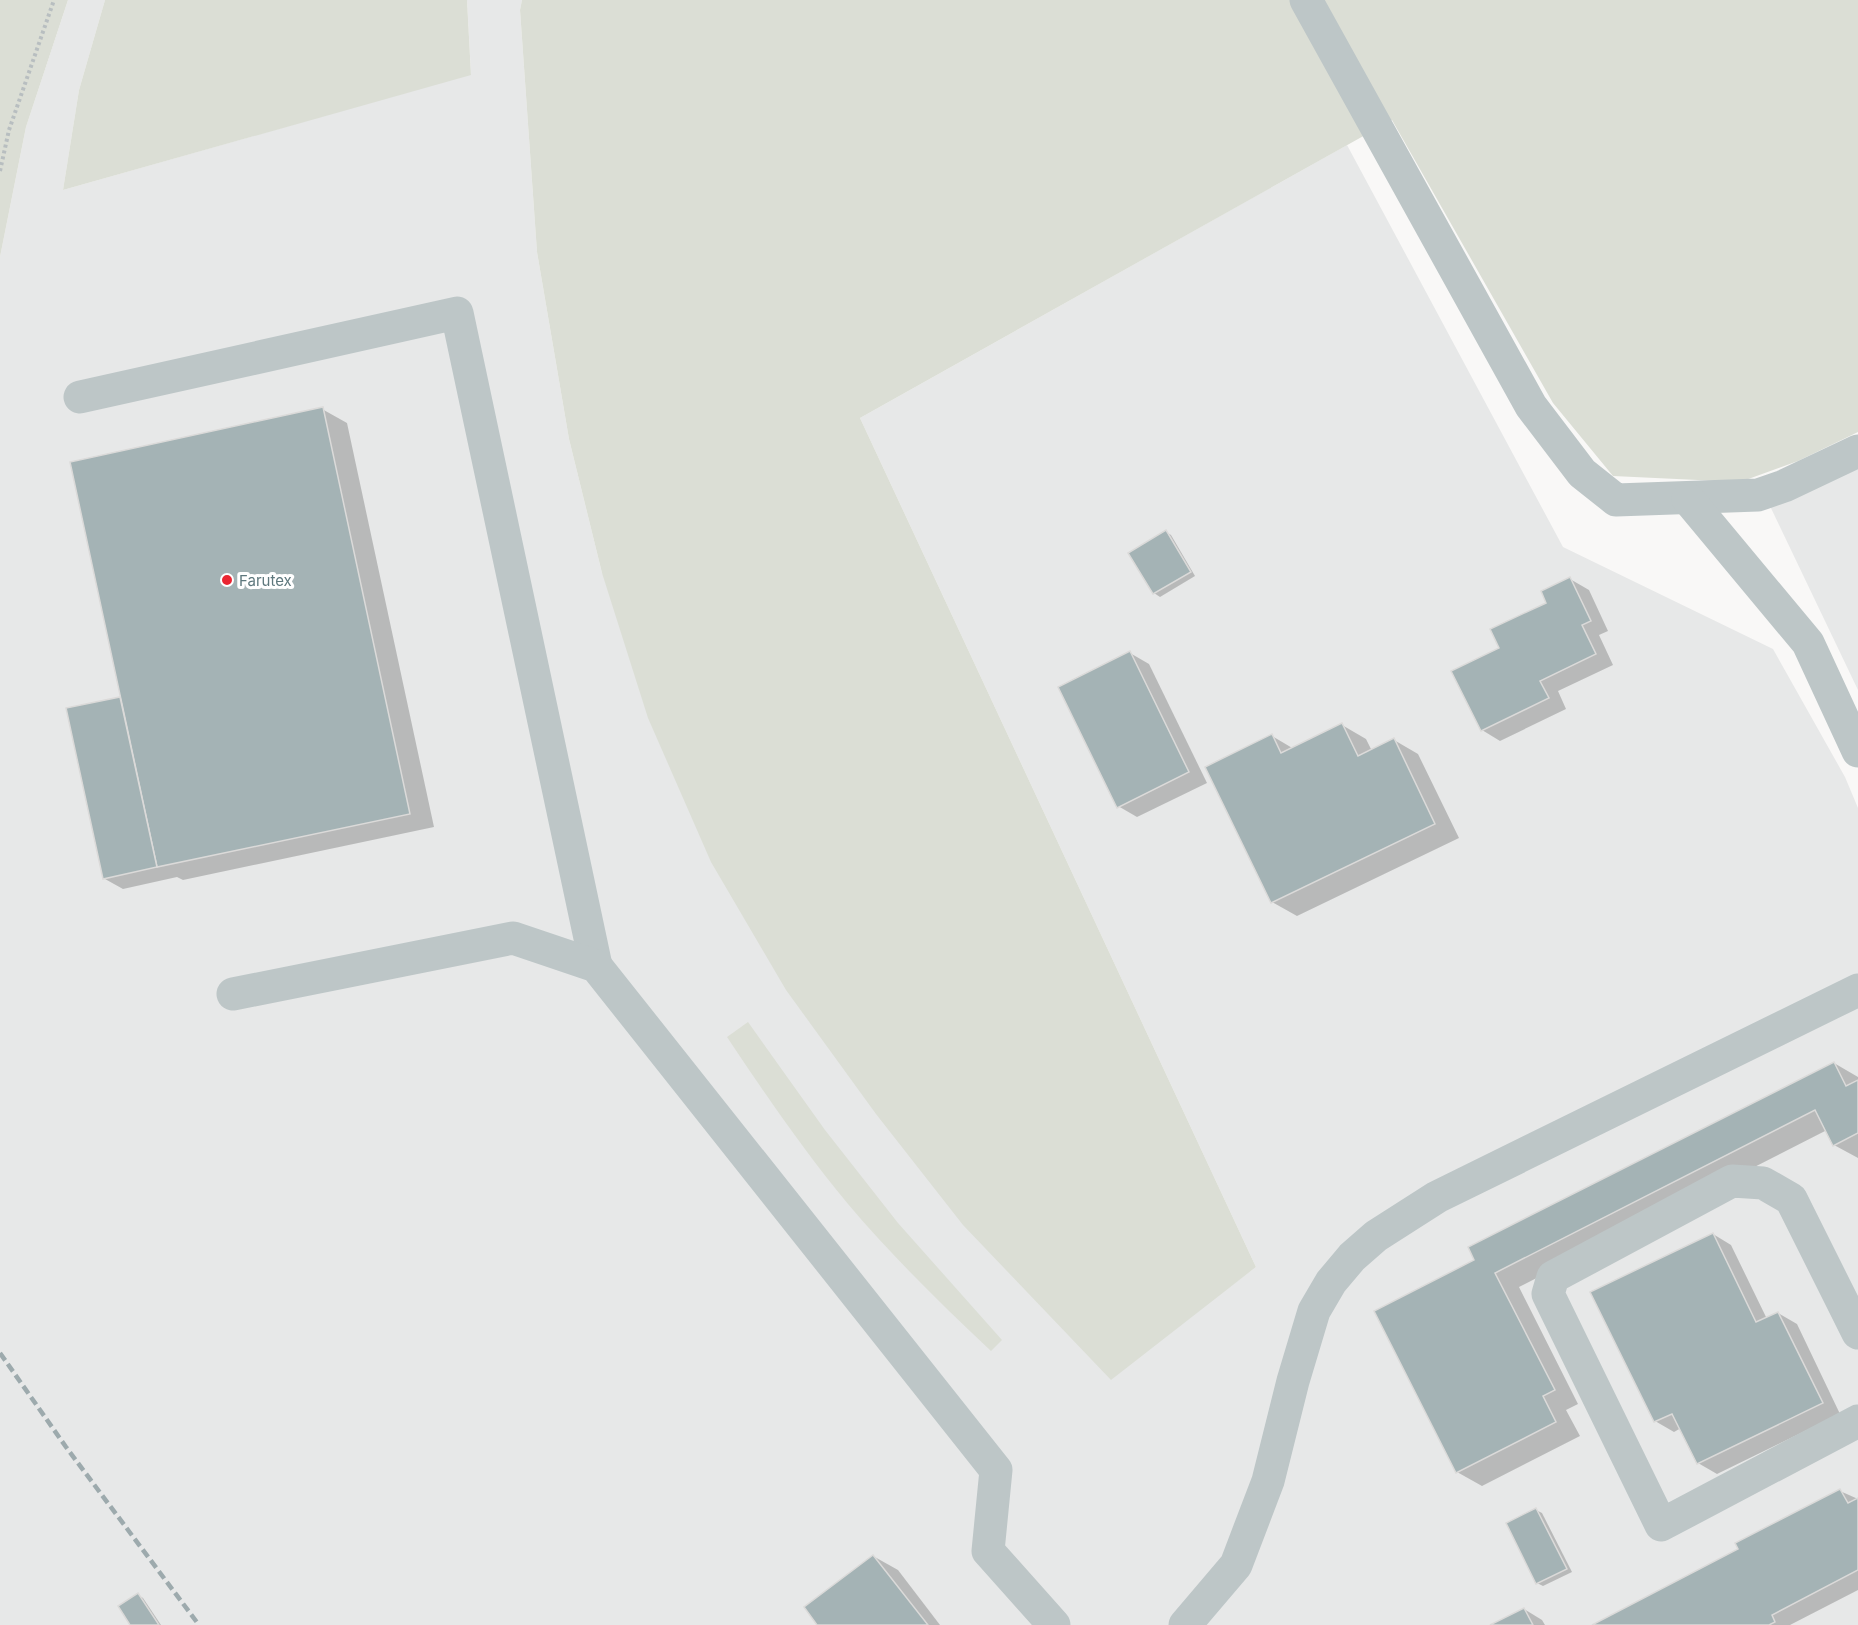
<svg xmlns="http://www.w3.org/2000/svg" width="1858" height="1625" viewBox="0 0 1858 1625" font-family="Inter,sans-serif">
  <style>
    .built { fill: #e7e8e8 }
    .green { fill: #dbded5 }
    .shadow { fill: #0003 }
    .building { fill: #a4b3b5; stroke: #dbdad9; stroke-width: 1.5 }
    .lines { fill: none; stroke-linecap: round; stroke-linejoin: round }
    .path { stroke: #b8bec0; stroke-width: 4; stroke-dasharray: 3 3; stroke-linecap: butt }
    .minor { stroke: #bdc6c7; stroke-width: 33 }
    .rail { stroke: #9daaad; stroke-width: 4.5; stroke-dasharray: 9 4.5; stroke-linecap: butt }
    .poi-dot { fill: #ea2531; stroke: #fff; stroke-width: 2 }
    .labels { text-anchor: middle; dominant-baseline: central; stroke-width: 6; stroke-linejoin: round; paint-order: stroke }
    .poi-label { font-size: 15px; fill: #5e787d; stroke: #fff; text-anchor: start }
  </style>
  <rect width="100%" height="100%" fill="#f9f8f7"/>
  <g class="built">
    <polygon points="68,0 105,0 79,90 63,190 471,74 467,0 522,0 520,10 537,252 569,439 602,573 1187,1319 1256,1267 860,418 1347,145 1563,547 1773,649 1845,777 1858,808 1858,1625 0,1625 0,257 26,127"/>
    <polygon points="1858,464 1858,690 1770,506"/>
  </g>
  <g class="green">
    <polygon points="0,0 68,0 26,127 0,257"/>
    <polygon points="105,0 467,0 471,75 63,190 79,90"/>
    <polygon points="522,0 1858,0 1858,432 1798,461 1740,482 1613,476 1553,403 1392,120 860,418 1256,1267 1111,1380 963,1225 876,1114 786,990 711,862 648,718 602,573 569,439 537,252 520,10"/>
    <path d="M748,1022l77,108 73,93 104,117 -11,11c-50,-47 -99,-95 -143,-147 -44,-53 -83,-110 -121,-167z"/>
  </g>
  <g class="shadow">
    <polygon points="322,409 347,423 434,827 183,880 177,877 123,889 105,879 120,699 123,700"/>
    <polygon points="1166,532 1171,535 1195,576 1160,597 1154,593"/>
    <polygon points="1570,579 1589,590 1608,631 1599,635 1613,665 1558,691 1566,709 1500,741 1482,730 1501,649"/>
    <polygon points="1130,653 1149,664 1207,783 1137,817 1118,806"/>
    <polygon points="1342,725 1366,739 1372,751 1394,740 1418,754 1459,838 1297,916 1272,902 1272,736 1294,749"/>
    <polygon points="1834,1063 1858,1077 1858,1158 1834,1145 1827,1130 1519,1287 1578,1404 1566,1410 1580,1436 1482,1486 1457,1472 1476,1261"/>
    <polygon points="1713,1234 1731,1245 1767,1319 1778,1313 1797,1324 1840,1414 1717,1474 1698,1463 1681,1428 1674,1432 1655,1421"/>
    <polygon points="1840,1491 1858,1499 1858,1590 1790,1625 1596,1625 1740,1550"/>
    <polygon points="1536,1510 1542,1513 1572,1572 1543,1586 1537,1583"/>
    <polygon points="873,1556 898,1570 940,1625 819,1625"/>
    <polygon points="138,1595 143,1598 161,1625 132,1625"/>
    <polygon points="1524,1609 1542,1620 1545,1625 1493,1625"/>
  </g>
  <g class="building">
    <polygon points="323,407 410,814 157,867 70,462"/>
    <polygon points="1166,530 1191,572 1153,594 1128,553"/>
    <polygon points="1570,577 1591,621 1582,625 1596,654 1540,681 1549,698 1481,731 1451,671 1499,648 1490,629 1546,603 1541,591"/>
    <polygon points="1130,651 1189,772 1117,808 1058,687"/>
    <polygon points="120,697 157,867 103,879 66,708"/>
    <polygon points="1342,723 1358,756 1394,738 1435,824 1271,903 1205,767 1272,734 1281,753"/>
    <polygon points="1834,1062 1846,1086 1858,1080 1858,1133 1833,1146 1815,1110 1495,1273 1555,1390 1543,1396 1556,1422 1456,1473 1374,1311 1474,1260 1468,1247"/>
    <polygon points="1713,1233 1756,1322 1778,1312 1823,1403 1697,1464 1672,1414 1654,1422 1590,1292"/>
    <polygon points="1840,1489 1848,1503 1858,1498 1858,1570 1772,1615 1775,1622 1769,1625 1592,1625 1738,1549 1735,1543"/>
    <polygon points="1536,1508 1567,1569 1536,1584 1506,1523"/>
    <polygon points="873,1555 928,1625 817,1625 804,1607"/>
    <polygon points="138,1593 159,1625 130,1625 118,1606"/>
    <polygon points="1524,1608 1533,1625 1490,1625"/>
  </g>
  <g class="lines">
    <polyline class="path" points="0,171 9,130 54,0"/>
    <g class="minor">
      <polyline points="1306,0 1531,406 1582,473 1616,500 1758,495 1784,486 1858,451"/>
      <polyline points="80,397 457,313 596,966"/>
      <polyline points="1688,499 1808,643 1858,751"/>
      <polyline points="233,994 513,938 596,966 996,1470 988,1551 1054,1625"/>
      <polyline points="1858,1333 1791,1199 1763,1183 1732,1181 1553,1277 1548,1294 1661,1525 1858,1421"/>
      <polyline points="1185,1625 1236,1565 1268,1481 1293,1381 1314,1311 1331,1282 1352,1257 1376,1236 1437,1197 1858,990"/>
    </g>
    <polyline class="rail" points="0,1353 66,1447 199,1625"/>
  </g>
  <circle class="poi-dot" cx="227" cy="580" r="6"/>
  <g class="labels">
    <g class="poi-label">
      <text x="239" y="580">Farutex</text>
    </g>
  </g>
</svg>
